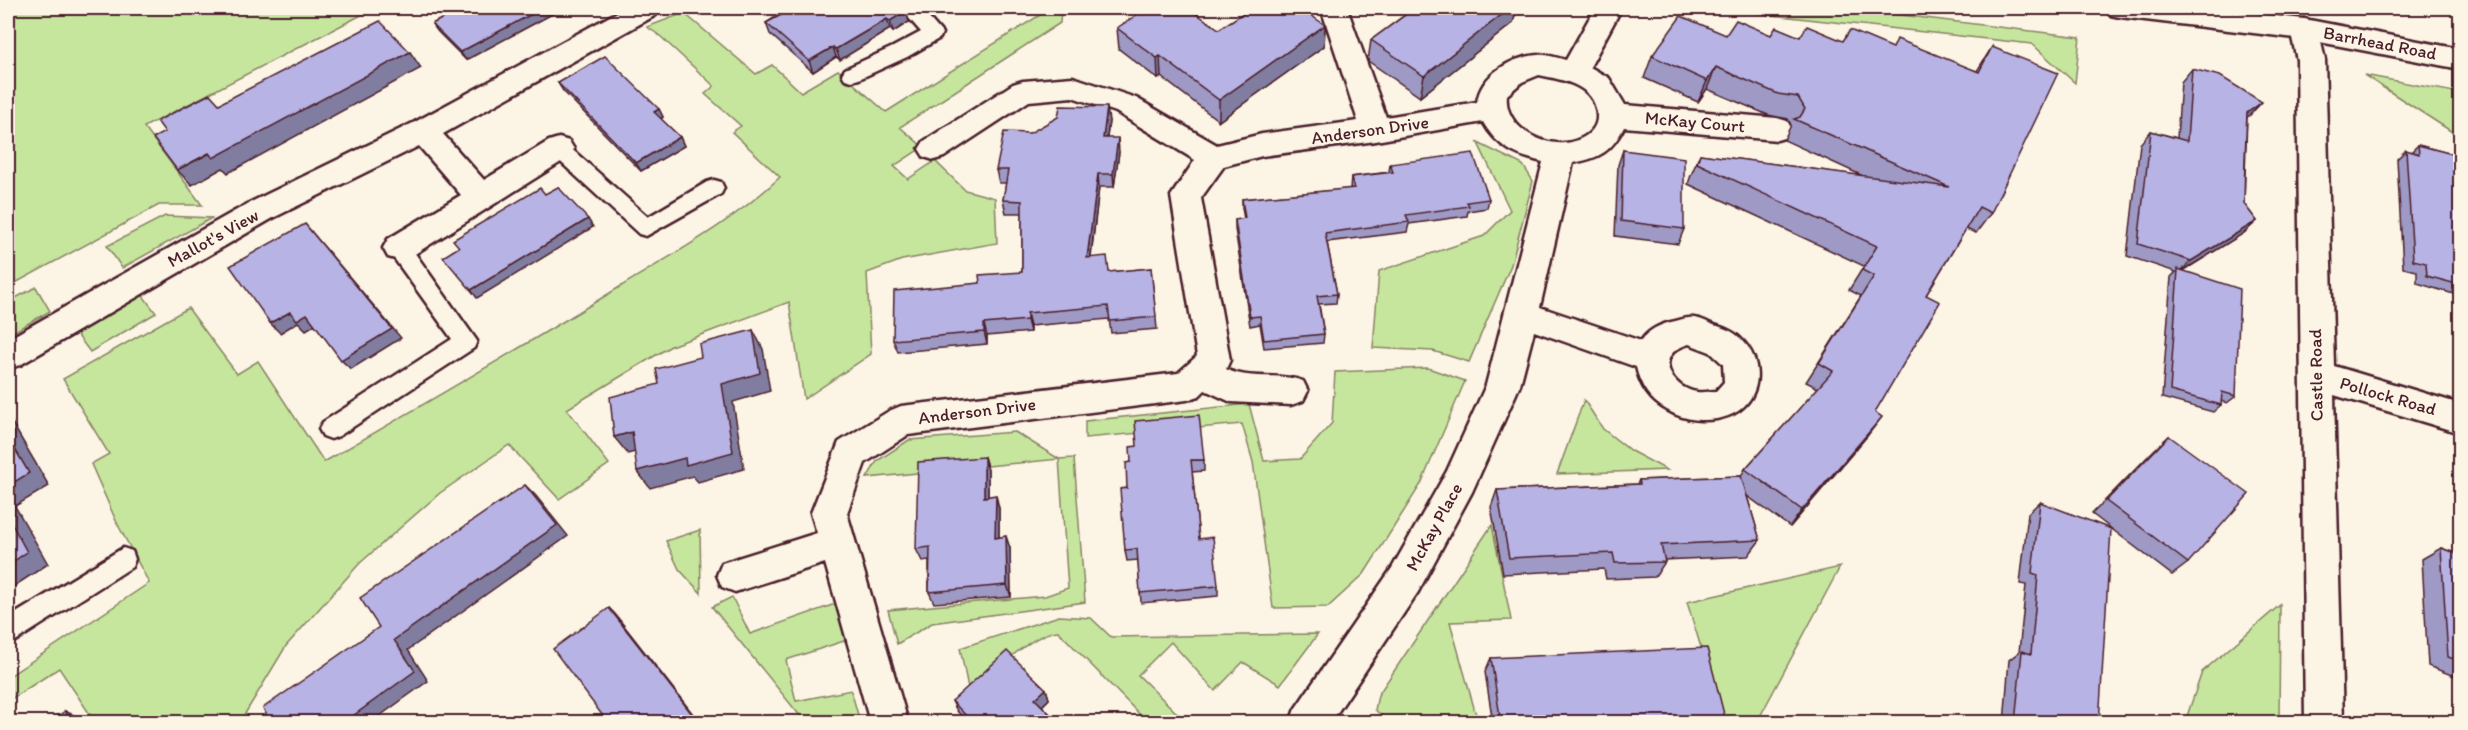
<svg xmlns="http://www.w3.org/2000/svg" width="2468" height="730" viewBox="0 0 2468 730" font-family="Itim,sans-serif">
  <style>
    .green { fill: #c6e69e; stroke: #888264; stroke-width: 1.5 }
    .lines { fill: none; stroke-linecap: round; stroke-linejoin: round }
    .lane-casing { stroke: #4a1f2b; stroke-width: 5 }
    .street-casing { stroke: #4a1f2b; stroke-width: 5 }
    .secondary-casing { stroke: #4a1f2b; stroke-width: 5 }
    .lane { fill: #fcf5e5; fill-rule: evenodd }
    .street { fill: #fcf5e5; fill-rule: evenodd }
    .secondary { fill: #fcf5e5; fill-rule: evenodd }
    .wall { fill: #9e9ac5; stroke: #4a1f2b; stroke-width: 1.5 }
    .shaded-wall { fill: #817da0; stroke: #4a1f2b; stroke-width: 1.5 }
    .building { fill: #b8b3e5; stroke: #4a1f2b; stroke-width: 1.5 }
    .labels { text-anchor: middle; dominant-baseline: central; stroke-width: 4.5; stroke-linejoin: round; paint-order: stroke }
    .street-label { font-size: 18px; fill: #4a1f2b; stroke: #fcf5e5 }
  </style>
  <rect width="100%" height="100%" fill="#fcf5e5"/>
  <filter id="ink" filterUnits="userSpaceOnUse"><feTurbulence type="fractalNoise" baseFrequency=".0167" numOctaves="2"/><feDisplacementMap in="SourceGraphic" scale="12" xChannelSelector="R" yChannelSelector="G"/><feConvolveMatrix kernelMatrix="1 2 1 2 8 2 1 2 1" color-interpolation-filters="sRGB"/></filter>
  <g filter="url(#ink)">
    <g class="green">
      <polygon points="8,8 375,8 144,127 202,205 159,205 8,287"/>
      <path d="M1051,8h15l-5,2 -1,13 -160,104 23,20 -29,19 14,13 27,-18 30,29 30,8 2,45 -95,17 -35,13 4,81 -67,45 -15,-97 -118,44 -104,63 42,55 -50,35 -50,-54 -69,48 -80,70 -74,83 -46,76h-145l-36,-54 -51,33v-24l141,-94 -32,-60 -26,-59 18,-10 -46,-75 125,-71 49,66 21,-13 66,101c99,-57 197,-114 294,-174 55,-34 115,-66 162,-111l-48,-45 9,-6 -36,-32 9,-8 -55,-51 -12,-8 37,-14 72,61 16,-9 29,27 37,-22 48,42z"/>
      <polygon points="1708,8 1844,8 2080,37 2075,83 2032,44"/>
      <polygon points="2364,75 2460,93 2460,137"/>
      <polygon points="1478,143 1523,165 1533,181 1511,265 1469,362 1433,351 1373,348 1379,271 1484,236 1510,210"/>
      <polygon points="165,216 212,218 122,268 107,246"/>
      <polygon points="36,287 50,311 8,335 8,302"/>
      <polygon points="138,289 156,313 90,352 72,328"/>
      <polygon points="1428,368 1465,381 1421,484 1364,574 1328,607 1273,608 1253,462 1242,424 1085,438 1085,421 1249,404 1264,461 1300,459 1332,423 1335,372"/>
      <polygon points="1584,400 1603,429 1631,451 1667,470 1557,474"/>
      <polygon points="1015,432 1059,459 1074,458 1085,602 932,623 897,644 888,610 1045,596 1068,588 1059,459 867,478 877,461 909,440"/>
      <polygon points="1492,525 1511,620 1450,622 1478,722 1389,722 1375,710 1378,695"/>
      <polygon points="700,530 701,593 679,569 666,541"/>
      <polygon points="1840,567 1757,722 1724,722 1687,602"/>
      <polygon points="732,597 750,634 838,603 847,640 786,660 796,701 851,690 860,722 805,722 712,607"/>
      <polygon points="2280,605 2279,722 2185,722 2202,672"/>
      <path d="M1059,616l32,2 20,19 207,-3 -38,51 -37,-23 -28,29 -44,-49 -33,33 48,47h-39l-89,-91c-27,2 -68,45 -89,62l-9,-45z"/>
    </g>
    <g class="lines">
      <defs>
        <g id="lane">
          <polygon points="900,8 920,8 942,33 940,38 907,57 859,79 852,81 845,79 842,74 845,69 893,47 921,32"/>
          <polygon points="559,141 566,144 648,217 707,182 714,180 721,182 724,188 721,194 646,236 639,234 552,154 549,149 552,144"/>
          <polygon points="399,240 407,242 477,341 474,348 339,436 331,439 323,436 319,429 323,422 452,339 391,254 388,248 391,242"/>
          <polygon points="123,548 132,551 135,559 132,567 17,640 8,644 8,618"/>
        </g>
        <g id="street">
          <polygon points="625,8 660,8 656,15 443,134 484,180 549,141 559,138 569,141 574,149 569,157 410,257 399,260 388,257 383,248 388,239 461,195 419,146 273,218 20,365 8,369 8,339 251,202 413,123"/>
          <path d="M1321,8h26l39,109 91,-15c4,-28 35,-45 61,-47 9,-1 19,3 28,5l29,-52h20l4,5 -29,54 19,11 16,27 152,13 10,3 5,8 -5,8 -10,3 -153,-13c-13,25 -24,31 -51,36l-33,144 101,34c7,-11 18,-16 30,-19 6,-1 12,-4 18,-4 7,-1 16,3 22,6 10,3 21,6 29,14 26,23 22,66 -12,78 -19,7 -43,5 -61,-6 -17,-9 -27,-25 -31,-43l-102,-36 -14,54 -48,107 -54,100 -87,130h-41l5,-13 97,-141 55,-97 39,-86 57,-223c-27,-6 -46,-15 -60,-40l-107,19 -114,15 -38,10 -23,32 29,162 -4,9c23,12 52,3 77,12l5,10 -5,10 -12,4 -60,-3 -26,-12 -6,6 -12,4 -279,35 -43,28 -18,50 61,209h-38l-45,-159 -90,29 -13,-5 -5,-12 5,-12 95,-30 -6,-20 28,-71 50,-31 12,-5 277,-33 19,-17 -26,-160 24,-36 -79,-48 -44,-15 -43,4 -85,56 -10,3 -10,-3 -5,-8 5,-8 89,-57 10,-3 50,-4 63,21 81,47 45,-11 96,-13zM1539,75c25,5 56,10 58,40 1,11 -7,20 -17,24 -29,14 -77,-9 -73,-44l15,-13zM1689,344l21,8 13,12 1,18 -8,9c-6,0 -13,2 -19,1 -25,-3 -46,-38 -8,-48z"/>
          <polygon points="2304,19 2314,22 2318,29 2325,60 2334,366 2460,404 2460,433 2334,395 2343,722 2305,722 2297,60 2290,29 2294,22"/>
        </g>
        <polygon id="secondary" points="2106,8 2200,8 2304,19 2460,49 2460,69 2304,39 2120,17 2110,15"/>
      </defs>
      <use href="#lane" class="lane-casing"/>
      <use href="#street" class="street-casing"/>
      <use href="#secondary" class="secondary-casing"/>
      <use href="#lane" class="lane"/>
      <use href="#street" class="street"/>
      <use href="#secondary" class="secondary"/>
    </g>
    <g class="wall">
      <polygon points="462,8 550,8 554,13 466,60 438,32 432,24"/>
      <polygon points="767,8 903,8 906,11 909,22 893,32 890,29 840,60 836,57 813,72 770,34 766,23 777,16"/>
      <polygon points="1397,8 1517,8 1513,23 1420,97 1368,61 1371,40 1406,14"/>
      <polygon points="1325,25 1324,46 1219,121 1161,77 1158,79 1119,49 1117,28 1219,29"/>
      <polygon points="1726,35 1771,35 1843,41 1893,48 1977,71 1992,47 1991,213 1976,233 1966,229 1926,295 1875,412 1868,435 1790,527 1747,496 1760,540 1748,556 1664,560 1665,562 1655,577 1606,579 1604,569 1503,574 1491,507 1497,490 1637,484 1639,480 1741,476 1745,469 1818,388 1806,382 1861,296 1849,290 1864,266 1688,184 1691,175 1700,154 1863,176 1784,140 1791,125 1788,119 1768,115 1707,89 1698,102 1644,78 1652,56"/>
      <polygon points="2192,69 2250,115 2247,117 2244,204 2257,221 2244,233 2183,271 2236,396 2227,403 2221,401 2221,405 2213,412 2162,398 2171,277 2176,272 2127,256 2140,144 2151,131 2177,138 2181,82"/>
      <polygon points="558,83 659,109 663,117 661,119 680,137 684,146 641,171 563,91"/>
      <polygon points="1109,121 1107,138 1119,152 1114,187 1099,187 1091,258 1109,272 1151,268 1157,329 1111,333 1109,319 1030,326 1030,332 987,336 987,344 898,352 893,340 980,283 1022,272 1022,213 1006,213 1003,200 1006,183 999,183 996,170 1030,133"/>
      <polygon points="2418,145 2460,156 2460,296 2417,283 2417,271 2403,268 2397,159 2406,150 2411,152"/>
      <polygon points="1623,150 1684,229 1678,244 1615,236 1618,165"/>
      <polygon points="1390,164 1489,199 1487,208 1468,211 1467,216 1409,224 1407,232 1327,242 1337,294 1336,303 1319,304 1324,334 1323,343 1264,348 1260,324 1250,326 1235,229 1235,220 1244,219 1242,208 1242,199 1350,189 1351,177 1389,172"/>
      <polygon points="2169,436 2188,563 2172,575 2092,514 2154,450"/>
      <polygon points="984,457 988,470 988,496 999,508 999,537 1010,548 1011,597 934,603 929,592 929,560 922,561 916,549"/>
      <polygon points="1204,460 1204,471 1192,472 1199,539 1218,586 1218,596 1141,603 1138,560 1127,561 1125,550 1127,488 1131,462"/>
      <polygon points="2040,502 2099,723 2004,723 2009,660 2019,652 2026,585 2020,584 2028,513"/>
      <polygon points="2441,548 2460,555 2460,723 2457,677 2428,666 2422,559"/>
      <polygon points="1491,658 1726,722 1493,723 1485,672"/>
      <polygon points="1046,689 1049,699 1042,706 1059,723 968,723 957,711 952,701"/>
    </g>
    <g class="shaded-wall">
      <polygon points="543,8 550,8 554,13 466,60 460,52"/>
      <polygon points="925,8 932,8 926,11"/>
      <polygon points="1510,8 1517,8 1513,23 1420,97 1424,76"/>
      <polygon points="906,11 909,22 893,32 890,21"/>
      <polygon points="887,19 890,29 840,60 836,49"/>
      <polygon points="1325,25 1324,46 1219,121 1219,100"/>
      <polygon points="833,47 836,57 813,72 809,61"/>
      <polygon points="410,52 421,68 228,173 223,168 192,185 177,170"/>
      <polygon points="1160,56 1161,77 1158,79 1157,58"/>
      <polygon points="1716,67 1707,89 1698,102 1707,81"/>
      <polygon points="2262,102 2250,115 2236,126 2247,113"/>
      <polygon points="1107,107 1109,121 1105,151 1103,138"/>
      <polygon points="659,109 663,117 658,120 654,112"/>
      <polygon points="680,137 684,146 641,171 636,163"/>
      <polygon points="1118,138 1119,152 1114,187 1113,174"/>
      <polygon points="1098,174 1099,187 1089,271 1087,258"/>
      <polygon points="588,219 593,227 477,298 471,290"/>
      <polygon points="2257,221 2244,233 2179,273 2191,261"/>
      <polygon points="305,224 401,338 351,369 341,360"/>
      <polygon points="290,312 307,314 316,324 306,330 298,322 280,333 270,323"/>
      <polygon points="1027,313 1030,326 1030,332 1027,320"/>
      <polygon points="984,324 987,336 987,344 984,332"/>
      <polygon points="753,330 763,349 770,391 733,402 744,469 698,482 693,476 650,488 637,471 722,384"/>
      <polygon points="8,416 49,486 15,506 48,564 8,590"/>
      <polygon points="1882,417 1868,435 1790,527 1802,510"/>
      <polygon points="632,432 645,449 628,454 614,437"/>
      <polygon points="984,457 988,470 988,509 984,497"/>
      <polygon points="525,485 536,496 568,536 408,650 428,681 370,723 343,723 394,640"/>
      <polygon points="996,495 999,508 999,550 995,538"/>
      <polygon points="1006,536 1010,548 1011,597 1007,585"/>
      <polygon points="609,608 615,614 700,723 699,723"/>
      <polygon points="1046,689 1049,699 1039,709 1035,699"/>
      <polygon points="65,711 86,721 87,723 71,723"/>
    </g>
    <g class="building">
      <polygon points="462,8 543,8 460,52 432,24"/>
      <polygon points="776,8 903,8 906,11 890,21 887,19 836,49 833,47 809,61 766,23 783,14"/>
      <polygon points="1147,8 1188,8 1219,29 1251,8 1300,8 1325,25 1219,100 1160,56 1157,58 1117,28"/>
      <polygon points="1415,8 1510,8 1424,76 1371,40"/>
      <polygon points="1681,16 1726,35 1736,20 1771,35 1776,27 1800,37 1807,26 1843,41 1850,30 1893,48 1897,39 1979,72 1992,47 2058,73 1991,213 1979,207 1926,295 1940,302 1875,412 1882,417 1802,510 1745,469 1833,371 1819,363 1874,276 1862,270 1877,246 1697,163 1700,154 1949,187 1794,119 1800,117 1805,109 1798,97 1778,94 1716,67 1707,81 1652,56"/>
      <polygon points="380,21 410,52 213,158 209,153 177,170 153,138 165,132 157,121 210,94 219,104"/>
      <polygon points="605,56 659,109 654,112 680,137 636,163 558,83"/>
      <polygon points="2192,69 2220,76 2262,102 2247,113 2245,158 2244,204 2257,221 2191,261 2138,244 2151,131 2187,141"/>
      <polygon points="1060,106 1107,107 1103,138 1118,138 1113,174 1098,174 1087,258 1107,256 1109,272 1151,268 1156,317 1110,321 1108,306 1027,313 1027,320 984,324 984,332 893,340 894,291 980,283 979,275 1022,272 1022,201 1003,200 1008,170 996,170 1004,132 1030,133 1058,117"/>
      <polygon points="2418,145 2460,156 2460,285 2427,276 2426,263 2413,260 2406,150 2419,154"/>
      <polygon points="1623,150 1684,158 1684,229 1621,221"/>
      <polygon points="1473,153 1489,199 1467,202 1469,206 1406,215 1409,222 1325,233 1337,294 1317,296 1324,334 1264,340 1260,316 1250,317 1235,220 1245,218 1242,199 1354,188 1351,177 1393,172 1390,164"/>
      <polygon points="558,187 588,219 471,290 443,257 459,247 453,240 540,188 545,194"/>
      <polygon points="305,224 392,329 341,360 307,314 297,320 290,312 270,323 230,266"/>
      <polygon points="2178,269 2240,289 2236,396 2222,392 2221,405 2170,391"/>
      <polygon points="753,330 760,373 722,384 733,452 686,465 685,458 637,471 632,432 614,437 610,397 659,384 656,369 701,357 699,344"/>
      <polygon points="1199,415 1204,460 1191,460 1199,539 1213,537 1218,586 1140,593 1137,549 1125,550 1120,489 1127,488 1126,463 1131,462 1130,447 1137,446 1135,421"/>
      <polygon points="2169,436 2249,494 2188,563 2106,501"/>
      <polygon points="8,437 29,473 8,486"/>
      <polygon points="984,457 984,497 996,495 995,538 1006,536 1007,585 929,592 930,547 916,549 918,462"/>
      <polygon points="1741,476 1760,540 1661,545 1665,562 1615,563 1613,553 1509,558 1497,490 1640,484 1639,480"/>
      <polygon points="525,485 557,525 394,640 415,671 343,723 271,723 263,708 379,627 360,598"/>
      <polygon points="2040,502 2111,529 2099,723 2015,723 2022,651 2031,654 2038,575 2032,573"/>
      <polygon points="8,517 27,552 8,565"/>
      <polygon points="2441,548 2460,555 2460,661 2448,657"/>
      <polygon points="609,608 699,723 608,723 553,649"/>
      <polygon points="1707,648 1726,722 1501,723 1491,658"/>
      <polygon points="1007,651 1046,689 1035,699 1059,723 973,723 952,701"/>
      <polygon points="65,711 71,723 48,723"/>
    </g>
  </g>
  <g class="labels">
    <g class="street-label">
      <text transform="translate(2380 43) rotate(11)">Barrhead Road</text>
      <text transform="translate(1695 122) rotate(5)">McKay Court</text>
      <text transform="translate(1370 130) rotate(-8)">Anderson Drive</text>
      <text transform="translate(213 238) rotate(-29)">Mallot's View</text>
      <text transform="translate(2316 375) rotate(-91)">Castle Road</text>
      <text transform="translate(2388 396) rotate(16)">Pollock Road</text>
      <text transform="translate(977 411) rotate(-7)">Anderson Drive</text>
      <text transform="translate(1434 527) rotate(-61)">McKay Place</text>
    </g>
  </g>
  <rect width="2468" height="730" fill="none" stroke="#fcf5e5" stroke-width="30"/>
  <rect x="15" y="15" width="2438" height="700" fill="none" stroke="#4a1f2b" stroke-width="2" filter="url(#ink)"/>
</svg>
